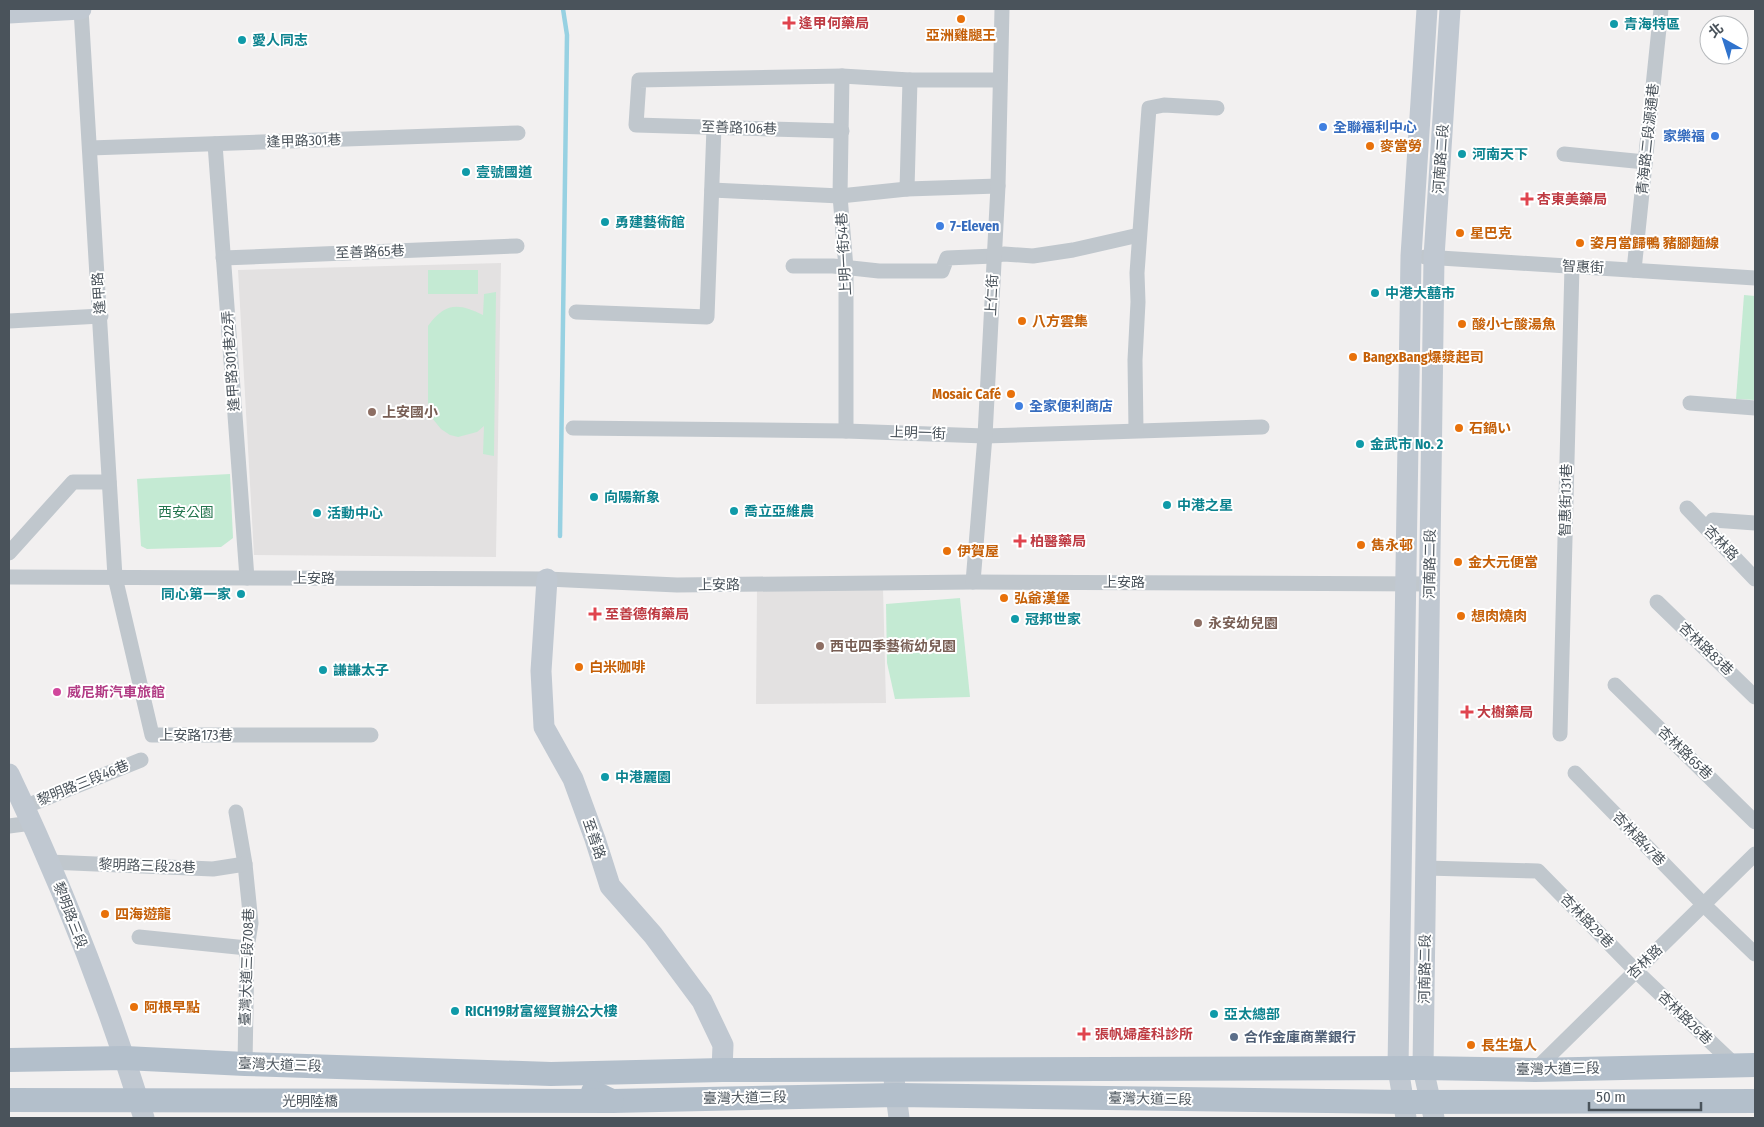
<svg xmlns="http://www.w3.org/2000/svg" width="1764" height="1127" viewBox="0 0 1764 1127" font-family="'Fira Sans Condensed','Noto Sans TC','Noto Sans JP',sans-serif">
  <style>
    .education { fill: #e3e1e1 }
    .green { fill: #c4ead3 }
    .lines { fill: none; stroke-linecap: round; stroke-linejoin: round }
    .stream { stroke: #97d1e2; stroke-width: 4.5 }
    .street { stroke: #c0c7cd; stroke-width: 15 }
    .secondary { stroke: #c0c8d1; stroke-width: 21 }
    .primary { stroke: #b3bfcb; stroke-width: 24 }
    .primary-bridge { stroke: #b3bfcb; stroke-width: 24 }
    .food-dot { fill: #e8710a; stroke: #fff; stroke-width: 2 }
    .health-dot { fill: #e0444e; stroke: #fff; stroke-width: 2 }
    .culture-dot { fill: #0f9aa8; stroke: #fff; stroke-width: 2 }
    .shop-dot { fill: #3f7fe0; stroke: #fff; stroke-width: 2 }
    .education-dot { fill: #8d6e63; stroke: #fff; stroke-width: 2 }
    .hotel-dot { fill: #d1479c; stroke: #fff; stroke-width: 2 }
    .service-dot { fill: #5c6f8a; stroke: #fff; stroke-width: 2 }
    .labels { text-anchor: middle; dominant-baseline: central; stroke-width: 4; stroke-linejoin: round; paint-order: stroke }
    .health-label { font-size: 14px; font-weight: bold; fill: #be3a42; stroke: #fff; text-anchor: start }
    .culture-label { font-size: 14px; font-weight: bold; fill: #0d838f; stroke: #fff; text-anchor: start }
    .food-label { font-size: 14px; font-weight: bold; fill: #c56008; stroke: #fff; text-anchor: start }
    .shop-label { font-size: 14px; font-weight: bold; fill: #366cbe; stroke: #fff; text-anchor: start }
    .street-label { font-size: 14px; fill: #4a535b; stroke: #fff }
    .education-label { font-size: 14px; font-weight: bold; fill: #785e54; stroke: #fff; text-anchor: start }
    .park-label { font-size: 14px; fill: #23744d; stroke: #fff }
    .hotel-label { font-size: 14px; font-weight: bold; fill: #b23c85; stroke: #fff; text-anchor: start }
    .service-label { font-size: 14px; font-weight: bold; fill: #4e5e75; stroke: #fff; text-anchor: start }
  </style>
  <rect width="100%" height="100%" fill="#f2f0f0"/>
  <g class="education">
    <polygon points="501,263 496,557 254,555 238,270"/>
    <polygon points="883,587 886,703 756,704 757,589"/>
  </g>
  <g class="green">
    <rect x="428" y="270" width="50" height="24"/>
    <path d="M496,292l-2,164 -11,-2 1,-28 -7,6 -19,5 -8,-2 -9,-6 -13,-16v-87c17,-24 31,-23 55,-11l1,-21z"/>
    <polygon points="1744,295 1755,296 1755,400 1736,399"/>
    <polygon points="230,474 233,538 221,547 147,549 141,546 137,479"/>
    <polygon points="960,598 970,697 895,699 887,663 886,604"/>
  </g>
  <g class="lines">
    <polyline class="stream" points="560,536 567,35 563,9"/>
    <g class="street">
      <polyline points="81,9 115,577 152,735 371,735"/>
      <polyline points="842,76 840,196 846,268 846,431"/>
      <polyline points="842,131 636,125 639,80 842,76 910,80 1000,80"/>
      <polyline points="215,144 247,578"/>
      <polyline points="90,148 518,133"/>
      <polyline points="1564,154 1645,162"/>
      <polyline points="907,189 910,80"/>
      <polyline points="712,190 840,196 907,189 998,186"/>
      <polyline points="1425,257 1755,278"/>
      <polyline points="223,258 517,246"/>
      <polyline points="793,266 833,266 879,271 942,271 947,258 994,256 1004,254 1033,256 1073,250 1139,235"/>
      <polyline points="1634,270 1661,9"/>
      <polyline points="576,312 707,317 714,127"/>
      <polyline points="9,321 101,316"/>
      <polyline points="1690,403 1755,408"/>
      <polyline points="573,428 846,431 985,436 1262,427"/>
      <polyline points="1136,430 1135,360 1138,302 1137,273 1149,108 1164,105 1217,108"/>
      <polyline points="1687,508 1755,579"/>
      <polyline points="1713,520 1755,523"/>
      <polyline points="9,553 73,482 109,482"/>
      <polyline points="9,577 547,579 677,585 973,582 1430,584"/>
      <polyline points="973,582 985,436 998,186 1002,9"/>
      <polyline points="1657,602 1755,697"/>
      <polyline points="1615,685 1755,822"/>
      <polyline points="1560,734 1572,266"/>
      <polyline points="1575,773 1704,905 1755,954"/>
      <polyline points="24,807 141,760"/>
      <polyline points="236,812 245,864 251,923 247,948 245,1064"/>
      <polyline points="9,826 32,823"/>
      <polyline points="49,862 213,869 245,864"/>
      <polyline points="1426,868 1538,871 1636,971 1735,1065"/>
      <polyline points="139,937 247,948"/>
      <polyline points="1535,1070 1755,854"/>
    </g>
    <g class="secondary">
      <polyline points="9,13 81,9"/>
      <polyline points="547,579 541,671 544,727 573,779 595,839 610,886 653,935 702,1001 723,1045 722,1070"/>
      <path d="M9,774c53,111 98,227 135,344"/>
      <polyline points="894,1079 899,1118"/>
      <polyline points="1406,1118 1398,1068 1411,256 1427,9"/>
      <polyline points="1434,1118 1423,1068 1434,257 1450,9"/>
    </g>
    <g class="primary">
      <polyline points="9,1060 125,1058 245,1064 551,1074 722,1070 1423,1068 1535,1070 1755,1065"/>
      <polyline points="593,1092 612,1101 897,1095 1404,1102 1755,1101"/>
    </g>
    <polyline class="primary-bridge" points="9,1100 612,1101"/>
  </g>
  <g class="food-dot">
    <circle cx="961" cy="19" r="5"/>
    <circle cx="1370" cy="146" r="5"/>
    <circle cx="1460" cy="233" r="5"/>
    <circle cx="1580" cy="243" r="5"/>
    <circle cx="1022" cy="321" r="5"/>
    <circle cx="1462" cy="324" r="5"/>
    <circle cx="1353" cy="357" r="5"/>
    <circle cx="1011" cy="394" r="5"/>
    <circle cx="1459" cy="428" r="5"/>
    <circle cx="1361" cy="545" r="5"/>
    <circle cx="947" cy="551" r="5"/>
    <circle cx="1458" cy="562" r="5"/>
    <circle cx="1004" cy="598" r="5"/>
    <circle cx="1461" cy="616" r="5"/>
    <circle cx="579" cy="667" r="5"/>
    <circle cx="105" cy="914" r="5"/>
    <circle cx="134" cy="1007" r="5"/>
    <circle cx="1471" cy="1045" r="5"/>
  </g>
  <g class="health-dot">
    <path d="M786.5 15.5h5v5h5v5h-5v5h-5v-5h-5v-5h5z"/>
    <path d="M1524.5 191.5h5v5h5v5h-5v5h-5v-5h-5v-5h5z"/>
    <path d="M1017.5 533.5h5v5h5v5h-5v5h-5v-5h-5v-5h5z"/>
    <path d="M592.5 606.5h5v5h5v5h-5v5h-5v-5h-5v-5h5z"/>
    <path d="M1464.5 704.5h5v5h5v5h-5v5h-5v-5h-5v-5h5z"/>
    <path d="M1081.5 1026.5h5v5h5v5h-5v5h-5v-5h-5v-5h5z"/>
  </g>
  <g class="culture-dot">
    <circle cx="1614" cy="24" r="5"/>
    <circle cx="242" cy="40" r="5"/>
    <circle cx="1462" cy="154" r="5"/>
    <circle cx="466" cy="172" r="5"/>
    <circle cx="605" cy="222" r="5"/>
    <circle cx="1375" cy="293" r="5"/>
    <circle cx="1360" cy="444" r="5"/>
    <circle cx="594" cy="497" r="5"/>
    <circle cx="1167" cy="505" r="5"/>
    <circle cx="734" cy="511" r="5"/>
    <circle cx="317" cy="513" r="5"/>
    <circle cx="241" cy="594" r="5"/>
    <circle cx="1015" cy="619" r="5"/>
    <circle cx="323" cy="670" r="5"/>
    <circle cx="605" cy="777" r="5"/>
    <circle cx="455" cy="1011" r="5"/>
    <circle cx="1214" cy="1014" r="5"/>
  </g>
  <g class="shop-dot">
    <circle cx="1323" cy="127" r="5"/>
    <circle cx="1715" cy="136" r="5"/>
    <circle cx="940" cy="226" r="5"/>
    <circle cx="1019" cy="406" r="5"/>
  </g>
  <g class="education-dot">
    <circle cx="372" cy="412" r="5"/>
    <circle cx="1198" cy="623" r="5"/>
    <circle cx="820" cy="646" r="5"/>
  </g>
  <circle class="hotel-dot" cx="57" cy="692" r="5"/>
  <circle class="service-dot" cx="1234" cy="1037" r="5"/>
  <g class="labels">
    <g class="health-label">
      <text x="799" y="23">逢甲何藥局</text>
      <text x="1537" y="199">杏東美藥局</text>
      <text x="1030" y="541">柏醫藥局</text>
      <text x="605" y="614">至善德侑藥局</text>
      <text x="1477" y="712">大樹藥局</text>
      <text x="1095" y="1034">張帆婦產科診所</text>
    </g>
    <g class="culture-label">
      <text x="1624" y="24">青海特區</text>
      <text x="252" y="40">愛人同志</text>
      <text x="1472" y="154">河南天下</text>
      <text x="476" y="172">壹號國道</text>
      <text x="615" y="222">勇建藝術館</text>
      <text x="1385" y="293">中港大囍市</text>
      <text x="1370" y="444">金武市 No. 2</text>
      <text x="604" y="497">向陽新象</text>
      <text x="1177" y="505">中港之星</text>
      <text x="744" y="511">喬立亞維農</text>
      <text x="327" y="513">活動中心</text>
      <text x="231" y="594" text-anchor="end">同心第一家</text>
      <text x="1025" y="619">冠邦世家</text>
      <text x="333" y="670">謙謙太子</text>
      <text x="615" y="777">中港麗園</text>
      <text x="465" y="1011">RICH19財富經貿辦公大樓</text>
      <text x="1224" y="1014">亞太總部</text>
    </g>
    <g class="food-label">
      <text x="961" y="35" text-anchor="middle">亞洲雞腿王</text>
      <text x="1380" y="146">麥當勞</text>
      <text x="1470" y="233">星巴克</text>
      <text x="1590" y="243">姿月當歸鴨 豬腳麵線</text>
      <text x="1032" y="321">八方雲集</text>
      <text x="1472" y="324">酸小七酸湯魚</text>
      <text x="1363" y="357">BangxBang爆漿起司</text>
      <text x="1001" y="394" text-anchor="end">Mosaic Café</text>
      <text x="1469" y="428">石鍋い</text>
      <text x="1371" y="545">雋永邨</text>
      <text x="957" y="551">伊賀屋</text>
      <text x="1468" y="562">金大元便當</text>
      <text x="1014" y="598">弘爺漢堡</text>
      <text x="1471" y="616">想肉燒肉</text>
      <text x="589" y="667">白米咖啡</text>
      <text x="115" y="914">四海遊龍</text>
      <text x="144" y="1007">阿根早點</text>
      <text x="1481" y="1045">長生塩人</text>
    </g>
    <g class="shop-label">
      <text x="1333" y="127">全聯福利中心</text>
      <text x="1705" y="136" text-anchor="end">家樂福</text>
      <text x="950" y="226">7-Eleven</text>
      <text x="1029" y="406">全家便利商店</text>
    </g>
    <g class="street-label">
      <text transform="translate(739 128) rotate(2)">至善路106巷</text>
      <text transform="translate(1648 139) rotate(-84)">青海路二段源通巷</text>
      <text transform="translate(304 141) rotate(-2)">逢甲路301巷</text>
      <text transform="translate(1441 159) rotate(-86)">河南路二段</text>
      <text transform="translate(370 252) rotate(-2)">至善路65巷</text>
      <text transform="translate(844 254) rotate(-93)">上明一街54巷</text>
      <text transform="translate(1583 267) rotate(3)">智惠街</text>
      <text transform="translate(99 293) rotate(-94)">逢甲路</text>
      <text transform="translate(992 295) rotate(-87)">上仁街</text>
      <text transform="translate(231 361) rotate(-94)">逢甲路301巷22弄</text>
      <text transform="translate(918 433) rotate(2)">上明一街</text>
      <text transform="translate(1566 500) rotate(-89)">智惠街131巷</text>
      <text transform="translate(1721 543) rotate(46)">杏林路</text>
      <text transform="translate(1430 564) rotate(-89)">河南路二段</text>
      <text x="314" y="578">上安路</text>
      <text x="1124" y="582">上安路</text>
      <text transform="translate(719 585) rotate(-1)">上安路</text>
      <text transform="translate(1706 649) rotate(44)">杏林路83巷</text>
      <text x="196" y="735">上安路173巷</text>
      <text transform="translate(1685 753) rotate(44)">杏林路65巷</text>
      <text transform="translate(83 783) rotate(-22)">黎明路三段46巷</text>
      <text transform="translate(594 839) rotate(71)">至善路</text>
      <text transform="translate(1639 839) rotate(46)">杏林路47巷</text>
      <text transform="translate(147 866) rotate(2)">黎明路三段28巷</text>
      <text transform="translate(70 915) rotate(69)">黎明路三段</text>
      <text transform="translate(1587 921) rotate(46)">杏林路29巷</text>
      <text transform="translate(1645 962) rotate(-44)">杏林路</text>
      <text transform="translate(247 967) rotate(-88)">臺灣大道三段708巷</text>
      <text transform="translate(1425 969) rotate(-89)">河南路二段</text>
      <text transform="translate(1685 1018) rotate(44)">杏林路26巷</text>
      <text transform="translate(280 1065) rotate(2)">臺灣大道三段</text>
      <text transform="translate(1558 1069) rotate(-1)">臺灣大道三段</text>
      <text transform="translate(745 1098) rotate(-1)">臺灣大道三段</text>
      <text transform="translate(1150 1099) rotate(1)">臺灣大道三段</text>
      <text x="310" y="1101">光明陸橋</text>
    </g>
    <g class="education-label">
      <text x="382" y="412">上安國小</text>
      <text x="1208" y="623">永安幼兒園</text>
      <text x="830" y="646">西屯四季藝術幼兒園</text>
    </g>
    <g class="park-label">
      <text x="186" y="512">西安公園</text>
    </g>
    <g class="hotel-label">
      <text x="67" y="692">威尼斯汽車旅館</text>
    </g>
    <g class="service-label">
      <text x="1244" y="1037">合作金庫商業銀行</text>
    </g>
  </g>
  <rect width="1764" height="1127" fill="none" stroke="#4a535b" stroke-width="20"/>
  <g transform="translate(1724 40) rotate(321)"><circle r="24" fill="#ffffff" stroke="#b7babd"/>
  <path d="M0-4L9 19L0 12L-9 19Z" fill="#3073cd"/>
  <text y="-8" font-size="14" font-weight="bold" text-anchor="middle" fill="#4a535b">北</text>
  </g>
  <path d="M1589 1102v8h112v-8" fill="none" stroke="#4a535b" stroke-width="2.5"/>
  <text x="1596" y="1102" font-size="15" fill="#4a535b" stroke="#ffffff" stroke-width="4" paint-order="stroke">50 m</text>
</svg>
